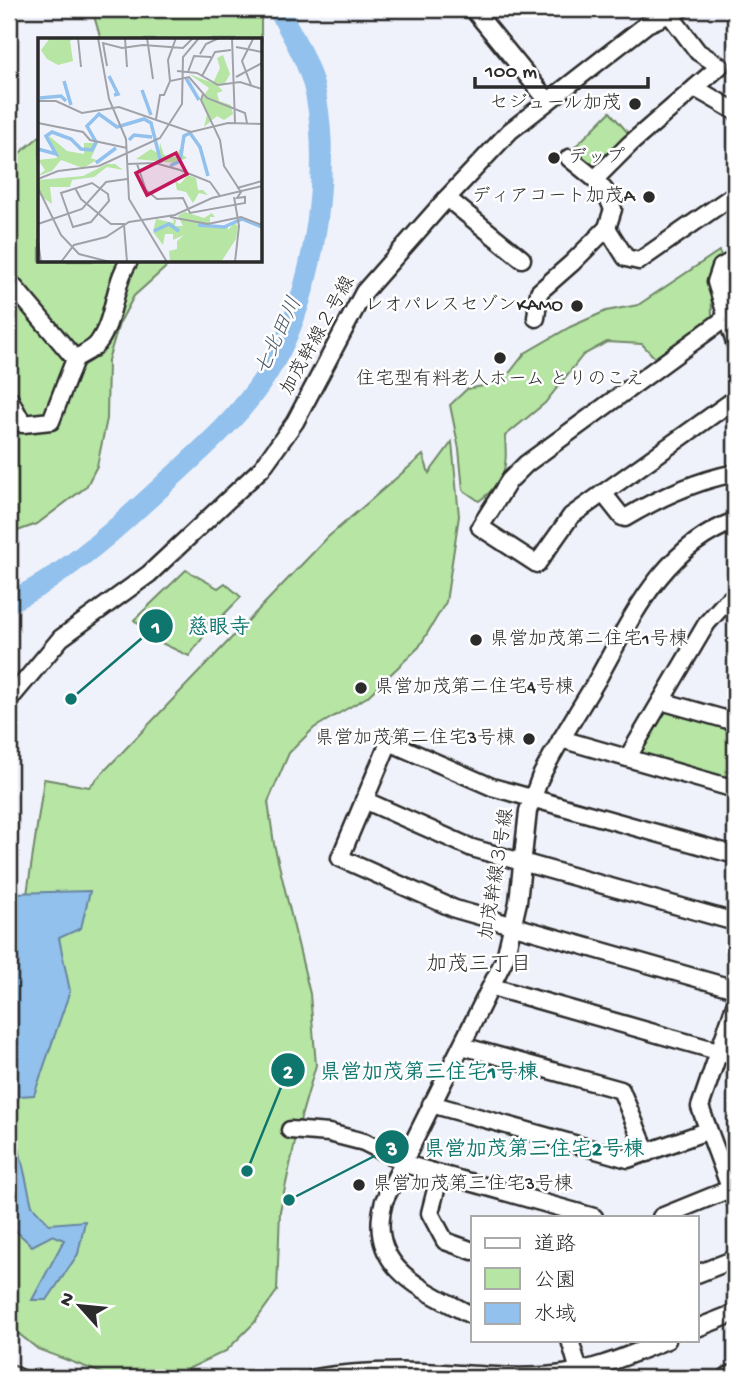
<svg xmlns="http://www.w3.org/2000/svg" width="744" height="1387" viewBox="0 0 744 1387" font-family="'Gochi Hand','Klee One',sans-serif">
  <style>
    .green { fill: #b6e5a4; stroke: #708868; stroke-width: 2 }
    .water { fill: #91c1ec; stroke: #68859f; stroke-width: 2 }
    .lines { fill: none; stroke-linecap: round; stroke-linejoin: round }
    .river { stroke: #91c1ec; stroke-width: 21 }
    .minor-casing { stroke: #2b2b2b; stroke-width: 21 }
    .minor { stroke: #fff; stroke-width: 16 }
    .poi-dot { fill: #2b2b2b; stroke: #fff; stroke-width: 2.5 }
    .labels { text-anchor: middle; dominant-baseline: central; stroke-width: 5; stroke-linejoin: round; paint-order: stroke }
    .poi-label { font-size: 19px; fill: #2b2b2b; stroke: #fff; text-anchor: end }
    .street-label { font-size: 19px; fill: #2b2b2b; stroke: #fff }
    .water-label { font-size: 21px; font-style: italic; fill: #4a5865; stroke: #fff }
    .neighbourhood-label { font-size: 21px; fill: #2b2b2b; stroke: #fff }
    .inset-river { fill: none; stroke: #91c1ec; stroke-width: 3.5 }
    .inset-road { fill: none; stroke: #a1a2a8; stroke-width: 2 }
    .view { fill: #c2185b; fill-opacity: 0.15; stroke: #c2185b; stroke-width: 3.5 }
    .inset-edge { fill: none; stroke: #2b2b2b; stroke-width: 3.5 }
    .leader { fill: none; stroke: #0f766e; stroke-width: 2.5 }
    .callout-dot { fill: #0f766e; stroke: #fff; stroke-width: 2.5 }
    .mark-label { font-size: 21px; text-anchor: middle; font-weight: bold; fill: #fff }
    .callout-label { font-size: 21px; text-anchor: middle; font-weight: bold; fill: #0f766e; stroke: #fff; stroke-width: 5; stroke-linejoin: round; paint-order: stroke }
  </style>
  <rect width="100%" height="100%" fill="#f0f2fb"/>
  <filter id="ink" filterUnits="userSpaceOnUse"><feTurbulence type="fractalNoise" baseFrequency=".0143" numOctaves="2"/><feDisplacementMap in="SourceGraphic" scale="14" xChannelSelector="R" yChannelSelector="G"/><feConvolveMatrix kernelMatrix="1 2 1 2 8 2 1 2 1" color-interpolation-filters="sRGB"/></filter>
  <g filter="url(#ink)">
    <g class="green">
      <polygon points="92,9 261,9 261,74 261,40 101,40"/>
      <polygon points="610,112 629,134 598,166 589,165 574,148"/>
      <polygon points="40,136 40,261 173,261 134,296 119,324 108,360 107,419 97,466 86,487 37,524 9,534 9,162"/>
      <path d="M719,251l3,7 -11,19 1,40 -57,41 -13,-14 -35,-2 -24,13 -38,48 -40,33c2,31 2,45 -26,65l-16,-11 -4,-41 -9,-44 17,-16 21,-4 19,-9 18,-23 45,-26 36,-16 32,-6z"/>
      <polygon points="735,266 735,306 731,307 722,287 730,270"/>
      <polygon points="452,442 459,516 446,602 419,647 367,697 314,728 289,753 268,802 274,844 310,994 316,1065 299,1124 280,1211 277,1291 254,1323 226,1351 171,1377 104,1374 38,1349 9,1326 9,970 27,894 44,779 89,787 328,537 423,455 429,473"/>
      <polygon points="186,570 218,588 225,583 241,597 207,632 189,656 157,641 134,620"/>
      <polygon points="670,708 735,727 735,783 643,757 639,748 661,710"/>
    </g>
    <polygon class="water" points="90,891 81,928 59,938 70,991 34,1095 20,1096 10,1109 32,1206 49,1224 85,1221 78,1254 47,1300 32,1300 64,1240 53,1235 32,1246 14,1229 9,1227 9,893"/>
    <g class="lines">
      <path class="river" d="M9,602c14,-7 28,-14 41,-23 44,-29 83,-66 122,-102 34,-31 68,-61 93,-100 47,-71 67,-198 51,-281 -6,-31 -23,-60 -38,-87"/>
      <defs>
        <g id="minor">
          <polyline points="473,9 548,101"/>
          <polyline points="695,88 735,111"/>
          <polyline points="569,158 595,179 630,144 720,66 698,52 670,15"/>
          <polyline points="595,179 605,191 613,209 607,228 626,258 639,261 735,194"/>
          <polyline points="447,198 522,259"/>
          <polyline points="735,259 721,267 716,282 735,343"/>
          <polyline points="9,281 75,359 51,421 23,424 9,398"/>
          <polyline points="735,315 727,317 526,464 509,481 480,527 537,564 571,516 735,399"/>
          <polyline points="536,318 539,292 572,263 607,228"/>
          <path d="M75,359c7,-5 18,-9 23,-16 17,-23 15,-58 31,-82"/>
          <path d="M603,493l19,24 3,1c35,-21 70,-37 110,-45"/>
          <polyline points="9,700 61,638 149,574 262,468 295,422 364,292 447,198 510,131 647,24 681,9"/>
          <polyline points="661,701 735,722"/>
          <polyline points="561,739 735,789"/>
          <polyline points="628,757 707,623 723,605 735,595"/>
          <polyline points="364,800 472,848 735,922"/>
          <polyline points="735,855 492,787 389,742 340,858 455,909 735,989"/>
          <polyline points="492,987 735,1056"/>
          <polyline points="735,1005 700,1107 735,1201"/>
          <polyline points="462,1046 621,1090 647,1153"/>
          <polyline points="431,1104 628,1159 707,1131"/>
          <polyline points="290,1130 329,1133 364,1142 412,1166 594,1217"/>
          <polyline points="440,1174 430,1213 445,1241 473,1251"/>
          <polyline points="661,1217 730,1189"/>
          <polyline points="697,1274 735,1259"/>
          <path d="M473,1316c-48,-26 -108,-47 -89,-115l121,-243 13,-56 10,-91 12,-33c17,-34 38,-66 57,-98 35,-63 66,-133 138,-159"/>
          <polyline points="697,1328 735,1313"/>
          <polyline points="570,1340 581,1378"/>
          <polyline points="9,1373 19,1378"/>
          <path d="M314,1378c43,-7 86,-8 129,-5 37,2 75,6 112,2 40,-4 76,-21 112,-35"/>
          <polyline points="728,1378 728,1376 735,1373"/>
        </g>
      </defs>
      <use href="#minor" class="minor-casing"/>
      <use href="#minor" class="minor"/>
    </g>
  </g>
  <g class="poi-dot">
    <circle cx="635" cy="104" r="7"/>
    <circle cx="554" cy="158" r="7"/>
    <circle cx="649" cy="197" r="7"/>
    <circle cx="577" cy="306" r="7"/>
    <circle cx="500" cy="358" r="7"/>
    <circle cx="476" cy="640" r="7"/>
    <circle cx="361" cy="688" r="7"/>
    <circle cx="529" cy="739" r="7"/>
    <circle cx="359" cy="1185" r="7"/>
  </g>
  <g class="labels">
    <g class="poi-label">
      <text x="621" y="104">セジュール加茂</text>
      <text x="568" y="158" text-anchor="start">デップ</text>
      <text x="635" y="197">ディアコート加茂A</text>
      <text x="563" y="306">レオパレスセゾンKAMO</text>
      <text x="500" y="380" text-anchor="middle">住宅型有料老人ホーム とりのこえ</text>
      <text x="490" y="640" text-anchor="start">県営加茂第二住宅1号棟</text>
      <text x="375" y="688" text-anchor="start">県営加茂第二住宅4号棟</text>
      <text x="515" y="739">県営加茂第二住宅3号棟</text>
      <text x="373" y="1185" text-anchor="start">県営加茂第三住宅3号棟</text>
    </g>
    <g class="street-label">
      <text transform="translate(319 336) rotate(-61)">加茂幹線２号線</text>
      <text transform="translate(498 874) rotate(-81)">加茂幹線３号線</text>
    </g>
    <g class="water-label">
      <text transform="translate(280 337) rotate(-65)">七北田川</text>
    </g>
    <g class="neighbourhood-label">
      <text x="479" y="966">加茂三丁目</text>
    </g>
  </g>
  <g transform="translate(38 38)">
    <rect width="224" height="224" fill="#f0f2fb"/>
    <path d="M12,0h25l-5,3 3,20 -15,4 -11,-6 -6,-9zM185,17l7,19 -6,11 -6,1 5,5 -6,2 2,8 12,4 2,9 -9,6 -7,-4 -13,11 3,-13 -6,-14 8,-12 -20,-14 24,9 7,-15 -3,-10zM10,97l19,16 17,3v-11h14l-7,15 6,2 -14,8 -22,-8 -9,11 -14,5 7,-6 -7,-10 19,-2zM146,104l-1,13 4,3 -13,5 -38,-4 15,-10 8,5 1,-11 4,12 11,2zM69,126h8l8,6 -16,-3 -13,10 -22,3 -2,7h-20l2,17 -14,-10v-14l45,-4zM150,137l8,3 2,12h5l5,5 -9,-2 -6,10 -7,-11 -9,-2 -2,-9 5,3zM147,174l19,6 8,-5 3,4h-5v11l18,-2v4l6,-7 4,3 -2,13 -15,23 -51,-1 -1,-10 8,-2v-8l7,-6 -11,5v-6h-8l-2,11 -10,-13 3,-13 18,4 -1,-4 3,1 -1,6h8l-5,-10z" fill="#b6e5a4"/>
    <path class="inset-river" d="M71,38l9,18 -4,1M148,40l13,22M26,43l7,24M104,52l9,25M2,60l21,-2 5,5M91,102l5,-5 18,2M0,111l18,5 -10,-18 6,-4 19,7 10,10 11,1 4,-8 -9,-16 12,-12 18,13 27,-8 7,4 10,40M58,125l20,-15M132,128l10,-5 4,-25 6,-3 10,14 8,29M160,187l26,2 18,-8 20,8M116,193l15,-7 10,7"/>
    <path class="inset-road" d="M40,0l3,29M60,0l11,61 17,40 3,60 38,63M87,0l2,29M109,0l6,41M194,0l3,85M198,9l26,5M162,16l6,-10 13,-6M69,28l-4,-23 19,5 21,-3 40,3 10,-10M139,33l20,2 21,12 22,-3 22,7M150,34l6,-16 17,1M164,38l13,-24 16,-2M198,39l26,-14M132,43l-2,-21 8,-22M213,47l-9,-24 11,-22M0,63h18l26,12 37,-6 72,25 37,-9 34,1M118,81l4,-24h4l6,-14 19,-4 18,21 38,15 2,10M0,85l45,9 7,8 37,8M89,126l28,-1 25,7 30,12 10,14M99,126l9,26 11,9 26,-1 7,15 55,-10v-6l-8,1 4,-6 -17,-26 -4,-26 -19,-40 2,-6M0,141l20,-8 41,-5 61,-28 22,-34 1,-47 16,-19M54,145l16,11 1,7 -18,21 -18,5 -12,-34zM0,150l23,47 18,19 31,8M37,150l6,11 30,25h14M199,150l25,-7M196,159l5,29 -4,36M132,179l38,7 33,-7 21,8M0,186l44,-15 24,-27 21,-3M86,187l3,37M0,203l3,21M23,224l13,-17 32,-8 23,-15 46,-7 37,-17 50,-12"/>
    <path class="view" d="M138,115l11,21 -40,21 -11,-22z"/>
    <rect width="224" height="224" class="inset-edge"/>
  </g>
  <path class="leader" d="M71 699L156 626M247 1171L288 1070M289 1200L392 1147"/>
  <g class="callout-dot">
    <circle cx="71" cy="699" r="7"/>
    <circle cx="247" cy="1171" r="7"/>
    <circle cx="289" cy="1200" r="7"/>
    <circle cx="156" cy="626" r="18"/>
    <circle cx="288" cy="1070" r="18"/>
    <circle cx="392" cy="1147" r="18"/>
  </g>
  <g class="mark-label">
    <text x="156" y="633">1</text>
    <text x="288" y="1078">2</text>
    <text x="392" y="1155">3</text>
  </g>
  <g class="callout-label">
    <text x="219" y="633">慈眼寺</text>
    <text x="429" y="1078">県営加茂第三住宅1号棟</text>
    <text x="534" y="1155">県営加茂第三住宅2号棟</text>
  </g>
  <rect width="744" height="1387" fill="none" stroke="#fff" stroke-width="35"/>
  <rect x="18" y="18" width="709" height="1352" fill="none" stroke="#2b2b2b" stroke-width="2.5" filter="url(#ink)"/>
  <rect x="471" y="1216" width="228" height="126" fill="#ffffff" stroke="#aaaaaa" stroke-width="2"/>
  <rect x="485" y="1238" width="35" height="10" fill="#ffffff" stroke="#aaaaaa" stroke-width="2"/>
  <text x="534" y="1250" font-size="21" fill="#2b2b2b">道路</text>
  <rect x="485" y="1268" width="35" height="21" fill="#b6e5a4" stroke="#aaaaaa" stroke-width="2"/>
  <text x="534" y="1286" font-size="21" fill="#2b2b2b">公園</text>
  <rect x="485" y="1303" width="35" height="21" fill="#91c1ec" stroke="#aaaaaa" stroke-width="2"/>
  <text x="534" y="1320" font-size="21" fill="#2b2b2b">水域</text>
  <g transform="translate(80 1306) rotate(297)" stroke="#ffffff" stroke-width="5" paint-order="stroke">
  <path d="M0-5L12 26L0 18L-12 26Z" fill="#2b2b2b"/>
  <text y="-10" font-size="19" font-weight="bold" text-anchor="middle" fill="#2b2b2b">N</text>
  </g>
  <path d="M475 77v10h173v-10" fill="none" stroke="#2b2b2b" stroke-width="3.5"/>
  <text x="485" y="77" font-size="21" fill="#2b2b2b" stroke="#ffffff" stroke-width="5" paint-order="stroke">100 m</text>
</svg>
